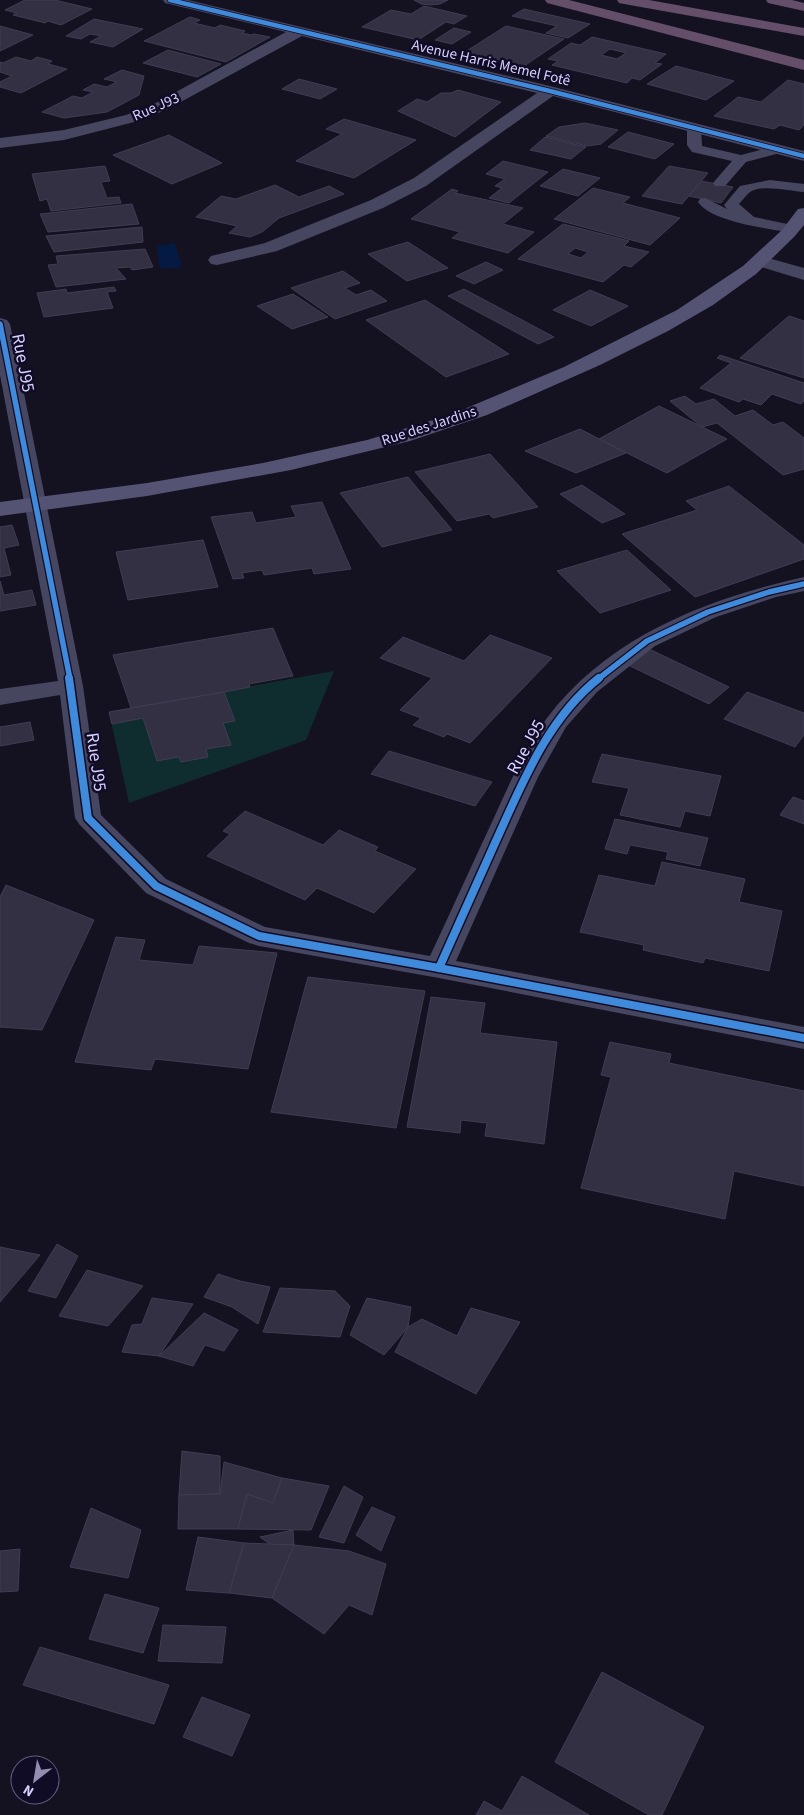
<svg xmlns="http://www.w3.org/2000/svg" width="804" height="1815" viewBox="0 0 804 1815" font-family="'Source Sans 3',sans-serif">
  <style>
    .green { fill: #0f2c2e }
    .water { fill: #051a43 }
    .building { fill: #323042; stroke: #413c55; fill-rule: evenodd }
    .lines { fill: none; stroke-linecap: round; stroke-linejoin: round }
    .service { fill: #474661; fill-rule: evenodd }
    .minor { fill: #474661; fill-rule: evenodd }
    .secondary { fill: #555374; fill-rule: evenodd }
    .motorway { fill: #644e69; fill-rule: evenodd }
    .cycleway-far2-casing { stroke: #110c26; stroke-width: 6 }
    .cycleway-far1-casing { stroke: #110c26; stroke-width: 8 }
    .cycleway-casing { stroke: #110c26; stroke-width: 11 }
    .cycleway-far2 { stroke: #408adc; stroke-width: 4.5 }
    .cycleway-far1 { stroke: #408adc; stroke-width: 5.5 }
    .cycleway { stroke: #408adc; stroke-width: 8 }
    .labels { text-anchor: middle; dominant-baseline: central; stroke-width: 5; stroke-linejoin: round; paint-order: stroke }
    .far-street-label { font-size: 15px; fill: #d7d1ff; stroke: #110c26 }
    .street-label { font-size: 18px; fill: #d7d1ff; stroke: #110c26 }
  </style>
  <rect width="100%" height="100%" fill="#141220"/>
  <polygon class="green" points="334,671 306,740 129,803 109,712"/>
  <polygon class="water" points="175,243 182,267 160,269 157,246"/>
  <g class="building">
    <polygon points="25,0 55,0 92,9 61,25 48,21 45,23 13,15 17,13 5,10"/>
    <polygon points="414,0 448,0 440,4 431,5 421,4"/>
    <polygon points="424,6 467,16 454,24 446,22 418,40 362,27 391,10 411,14"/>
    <polygon points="524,9 590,24 568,38 546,33 557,26 512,16"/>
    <polygon points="190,17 200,20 194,23 215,28 220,25 245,31 242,33 251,35 254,34 270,37 226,62 144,41"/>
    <polygon points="94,19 143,29 113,47 90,42 101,36 90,34 81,39 66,36"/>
    <polygon points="0,26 33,35 0,51"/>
    <polygon points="506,26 564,39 524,66 465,52"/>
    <polygon points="454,28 471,32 452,44 435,40"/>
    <path d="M592,37l74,17 -11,9 7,1 -22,16 -8,-2 -5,5 -75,-18 6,-4 -10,-2 23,-16 9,2zM610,49l16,4 -9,6 -16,-4z"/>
    <polygon points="168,50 221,64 197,77 143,63"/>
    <polygon points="16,57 31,61 37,57 52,61 48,64 67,69 21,93 0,87 0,82 12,76 0,72 0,62 3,63"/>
    <polygon points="676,66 734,81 706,100 647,84"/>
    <polygon points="122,70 144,76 139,95 107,112 64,118 42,112 73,96 82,98 93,92 83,90 94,84 107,87 117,82 104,79"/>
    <polygon points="299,79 337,89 320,99 282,89"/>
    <polygon points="788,80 804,84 804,125 799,130 780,125 774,129 714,116 738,97 761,102"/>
    <polygon points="458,90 501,102 455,137 398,111 417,99 427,102 441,93 451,93"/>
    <polygon points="344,119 416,140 354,178 296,161 342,134 326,129"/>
    <polygon points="585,123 618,130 601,144 587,146 546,136 559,127"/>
    <polygon points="628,132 674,144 655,159 608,147"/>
    <polygon points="169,135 222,163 172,184 113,155"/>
    <polygon points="545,137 586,147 571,159 530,150"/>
    <polygon points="503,161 548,172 509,203 489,198 502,188 495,186 505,179 486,174"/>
    <polygon points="105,166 110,181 101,182 107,198 119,197 121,203 51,211 47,199 40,201 32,174"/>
    <polygon points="669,166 708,173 682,204 642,196"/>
    <polygon points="563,169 600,178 578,196 540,186"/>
    <polygon points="701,181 733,187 721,203 689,196"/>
    <polygon points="275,185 299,197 329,186 344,194 279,218 262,232 250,237 229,233 237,226 196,217 221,196 236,199"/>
    <polygon points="593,188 630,197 623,203 680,218 650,245 554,219"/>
    <polygon points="452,189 458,191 455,193 523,208 503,224 534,232 508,253 452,238 460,232 411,219"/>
    <polygon points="132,204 139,224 48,232 40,214"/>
    <path d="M563,224l66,17 -5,5 25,6 -18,15 -7,-2 -21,17 -85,-23zM575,248l13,4 -7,6 -13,-4z"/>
    <polygon points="142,227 143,242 54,252 46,236"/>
    <polygon points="408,242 448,268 407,281 368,254"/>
    <polygon points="145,249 153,267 132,270 130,267 116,268 126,279 56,287 48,265 58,264 56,256"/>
    <polygon points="486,262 503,270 474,284 456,276"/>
    <polygon points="343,271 360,283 345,288 356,295 371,290 387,301 335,319 291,288"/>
    <polygon points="114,287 116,291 107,292 113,308 44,317 37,293 66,289 67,293"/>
    <polygon points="464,289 554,337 538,344 448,296"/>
    <polygon points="590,290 628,306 591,326 553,310"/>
    <polygon points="293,294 328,317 292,329 257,306"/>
    <polygon points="425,300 509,354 446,377 366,320"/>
    <polygon points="789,316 804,321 804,378 740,358"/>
    <polygon points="720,355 804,383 804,401 801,404 772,394 761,405 743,399 739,402 700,388 731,363 717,358"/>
    <polygon points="685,396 696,404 714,399 735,416 753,410 773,425 783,422 804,438 804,469 783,475 717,423 702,427 670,401"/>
    <polygon points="659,406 727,439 667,473 599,439"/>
    <polygon points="580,429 626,453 576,473 525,451"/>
    <polygon points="490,454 538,507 493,518 489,514 457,521 415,472"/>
    <polygon points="408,477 452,530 382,547 340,493"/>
    <polygon points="582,485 625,514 602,523 560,494"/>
    <polygon points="729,486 804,545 804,559 695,597 622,534 697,510 686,501"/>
    <polygon points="322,502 351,569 314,574 312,568 264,575 262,570 242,573 244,578 233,579 211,517 252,512 256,523 296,517 291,506"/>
    <polygon points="12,525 19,545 4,548 11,575 0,577 0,527"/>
    <polygon points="203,540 218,587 128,600 116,552"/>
    <polygon points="627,550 671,590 600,613 557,571"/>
    <polygon points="0,581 4,595 32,590 36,605 0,611"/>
    <polygon points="273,628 293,676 249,684 250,687 224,692 131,708 113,655"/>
    <polygon points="490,635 552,658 470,743 447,734 444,737 413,725 421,718 400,710 432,678 380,658 403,637 464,661"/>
    <polygon points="649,649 729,687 709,704 628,665"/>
    <polygon points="224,692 235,721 223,723 231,745 206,749 208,757 181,762 179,757 157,761 143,718 112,724 109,712"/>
    <polygon points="747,692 804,713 804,735 795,747 724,719"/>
    <polygon points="30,722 34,740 0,746 0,727"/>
    <polygon points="389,751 492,782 475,806 371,774"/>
    <polygon points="602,754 721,776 710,816 685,811 680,827 620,815 629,788 592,782"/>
    <polygon points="793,797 804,801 804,824 780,815"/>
    <polygon points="245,811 323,845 339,830 378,847 375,851 416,869 374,913 317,888 305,900 207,856 230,834 223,831"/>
    <polygon points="615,819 708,838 700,866 666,859 668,852 630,845 627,854 605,849"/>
    <polygon points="662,862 745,879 739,902 782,911 769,971 705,958 703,963 643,950 644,945 580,932 599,875 655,886"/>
    <polygon points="6,885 94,920 42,1030 0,1027 0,897"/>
    <polygon points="116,937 145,940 139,960 193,965 199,946 277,953 248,1069 155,1059 151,1070 75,1062"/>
    <polygon points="308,977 425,991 396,1128 271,1112"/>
    <polygon points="431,997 485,1003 480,1033 557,1042 544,1144 485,1136 487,1123 461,1120 460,1133 407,1127"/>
    <polygon points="610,1042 671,1054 669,1063 804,1091 804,1186 734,1171 725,1219 581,1188 611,1077 601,1075"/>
    <polygon points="57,1244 78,1256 56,1298 28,1291"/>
    <polygon points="0,1247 40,1255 0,1302"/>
    <polygon points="87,1270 143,1286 108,1326 59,1316"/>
    <polygon points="218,1274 240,1281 270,1287 258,1324 232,1307 204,1297"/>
    <polygon points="280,1288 335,1291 350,1306 340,1337 263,1332"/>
    <polygon points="152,1298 193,1304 159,1356 122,1352 132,1325 142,1324"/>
    <polygon points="367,1298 411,1307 408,1327 384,1355 350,1335"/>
    <polygon points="471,1308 520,1322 476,1394 395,1352 408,1327 422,1319 457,1336"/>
    <polygon points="204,1313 238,1330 224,1351 205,1345 193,1366 159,1356"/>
    <polygon points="182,1451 220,1456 220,1494 179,1495"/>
    <polygon points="224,1462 282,1478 273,1503 247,1494 238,1529 178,1529 179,1495 220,1494"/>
    <polygon points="282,1478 329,1486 311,1530 238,1529 247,1494 273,1503"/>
    <polygon points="344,1486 363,1497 344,1543 319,1537"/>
    <polygon points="372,1507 395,1517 381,1551 356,1535"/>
    <polygon points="91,1508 141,1530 128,1578 70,1567"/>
    <polygon points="293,1530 294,1545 271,1545 260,1537"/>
    <polygon points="198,1537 244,1543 229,1593 186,1590"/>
    <polygon points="244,1543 294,1545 272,1598 229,1593"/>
    <polygon points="294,1545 349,1551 386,1564 372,1615 349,1605 324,1634 272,1598"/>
    <polygon points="20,1549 18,1591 0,1592 0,1551"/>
    <polygon points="105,1594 159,1608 143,1653 89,1639"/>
    <polygon points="163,1625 226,1627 222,1663 158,1661"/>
    <polygon points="40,1647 169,1685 154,1724 23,1685"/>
    <polygon points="602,1672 704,1727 662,1815 649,1815 555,1762"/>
    <polygon points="202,1697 250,1715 232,1756 183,1737"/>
    <polygon points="522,1776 589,1815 476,1815 484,1801 502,1811"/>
  </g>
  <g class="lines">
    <g class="service">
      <polygon points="694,124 701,128 702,146 741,155 775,146 782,150 780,153 746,162 725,186 715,186 713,183 732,161 692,152 687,145 687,128"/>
      <path d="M770,180l34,4v8c-14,-1 -42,-8 -54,0 -4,3 -8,9 -11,12l15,13 43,9 2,3 -2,3 -5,1c-24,-5 -79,-10 -94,-31l2,-3 5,-1 22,11 -3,-4 16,-19z"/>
    </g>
    <g class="minor">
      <polygon points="163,0 188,0 550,86 804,151 804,161 553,96 426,186 383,208 277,251 217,265 211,264 208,260 211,256 265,243 371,200 414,178 537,93 302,36 166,110 138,121 64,140 0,148 0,138 64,130 126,115 154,104 286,32 165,3"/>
      <polygon points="761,256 804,268 804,280 755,265 752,261 755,257"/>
      <path d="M0,318l7,2 3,4 73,362 18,129 65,64 99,48 165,29c21,-45 41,-89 62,-134 16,-35 32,-73 55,-104 62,-82 160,-119 257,-141v14l-28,6 -60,20 -61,29 -58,46 -31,35 -28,50 -82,184 348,66v22l-365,-71 -180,-32 -10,-3 -103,-50 -67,-69 -4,-6 -15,-123 -60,10v-16l58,-8 -58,-306z"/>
    </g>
    <polygon class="secondary" points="804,208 804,225 794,237 756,274 713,305 668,331 600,365 487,415 410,441 291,470 147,496 0,516 0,502 147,483 263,463 367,440 450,415 564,367 677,310 743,266 782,230 798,209"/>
    <g class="motorway">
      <polygon points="545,0 569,0 804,60 804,70 547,3"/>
      <polygon points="617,0 649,0 804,28 804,36 624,4 619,3"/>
      <polygon points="766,0 792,0 804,3 804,11 768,3"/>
    </g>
    <defs>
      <polyline id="cycleway-far2" points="170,0 550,91 804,156"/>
      <g id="cycleway-far1">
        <polyline points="0,324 70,679"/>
        <polyline points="598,679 647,641 708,612 769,592 804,584"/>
      </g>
      <g id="cycleway">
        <polyline points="69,678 88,818 156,886 259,936 439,968 804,1038"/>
        <path d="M439,968c19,-42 37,-83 56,-125 27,-59 52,-124 104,-165"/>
      </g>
    </defs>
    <use href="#cycleway-far2" class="cycleway-far2-casing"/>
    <use href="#cycleway-far1" class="cycleway-far1-casing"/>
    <use href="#cycleway" class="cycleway-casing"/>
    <use href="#cycleway-far2" class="cycleway-far2"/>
    <use href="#cycleway-far1" class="cycleway-far1"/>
    <use href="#cycleway" class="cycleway"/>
  </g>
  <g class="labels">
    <g class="far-street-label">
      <text transform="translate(491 63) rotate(13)">Avenue Harris Memel Fotê</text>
      <text transform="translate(156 107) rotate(-24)">Rue J93</text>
      <text transform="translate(429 426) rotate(-18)">Rue des Jardins</text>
    </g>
    <g class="street-label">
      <text transform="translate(23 363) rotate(79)">Rue J95</text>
      <text transform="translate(526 747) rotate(-61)">Rue J95</text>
      <text transform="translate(96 762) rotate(82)">Rue J95</text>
    </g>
  </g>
  <g transform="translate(35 1780) rotate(211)"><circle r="24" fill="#110c26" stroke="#605b7d"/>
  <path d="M0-4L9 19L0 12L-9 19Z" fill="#938eb1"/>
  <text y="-8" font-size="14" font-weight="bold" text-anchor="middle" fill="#d7d1ff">N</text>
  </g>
</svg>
